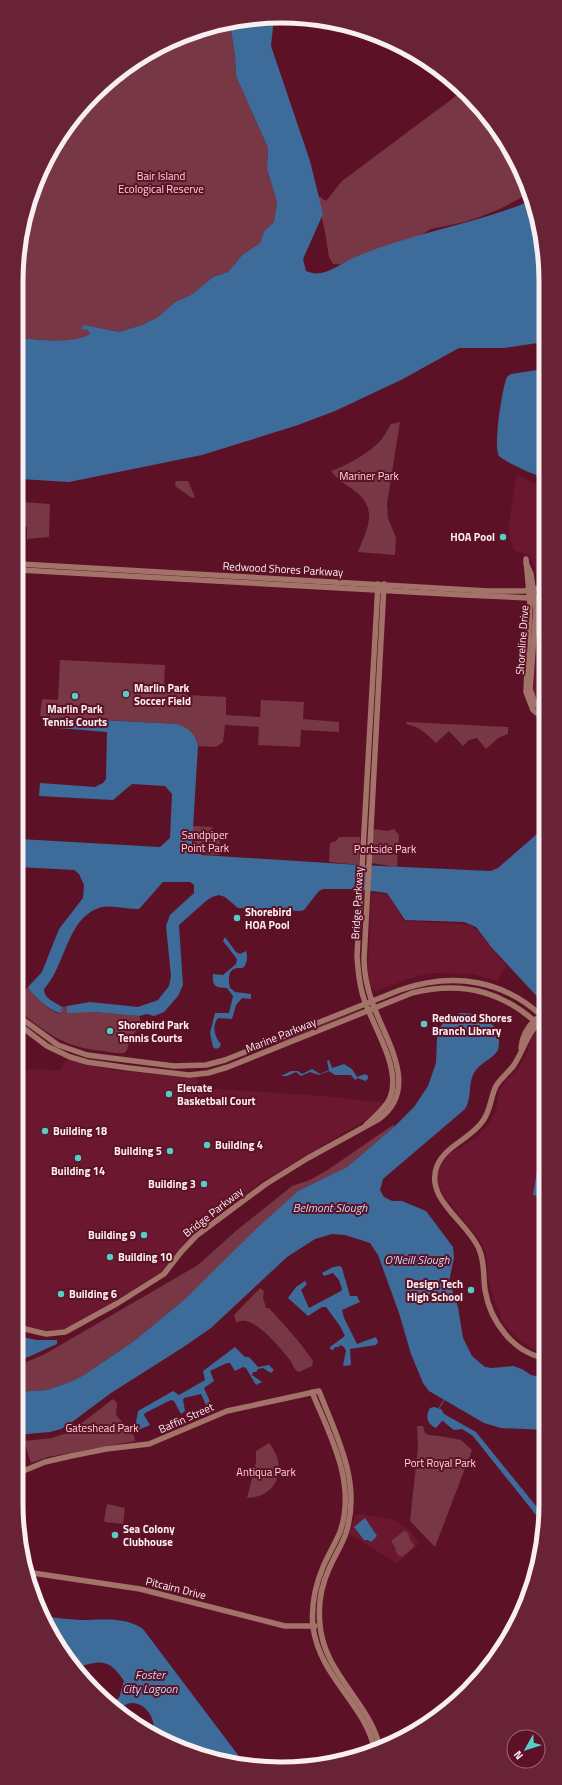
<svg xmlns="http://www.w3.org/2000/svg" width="562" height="1785" viewBox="0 0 562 1785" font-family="'Titillium Web',sans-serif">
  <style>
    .built { fill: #6b1730 }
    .green { fill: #773744 }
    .water { fill: #3d6c9a }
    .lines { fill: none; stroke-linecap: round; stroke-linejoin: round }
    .stream { stroke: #3d6c9a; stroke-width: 1 }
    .secondary { stroke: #a37369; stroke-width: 5.5 }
    .poi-dot { fill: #55cec6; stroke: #5d1126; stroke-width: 1.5 }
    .labels { text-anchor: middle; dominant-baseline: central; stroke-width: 4; stroke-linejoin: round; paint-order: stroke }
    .park-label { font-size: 11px; fill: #fed3d9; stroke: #5d1126 }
    .poi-label { font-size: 11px; font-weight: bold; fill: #f9eff0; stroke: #5d1126; text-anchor: start }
    .street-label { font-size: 11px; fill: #f9eff0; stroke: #5d1126 }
    .water-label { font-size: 12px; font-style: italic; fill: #c0dbf7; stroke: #5d1126 }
    .rim { fill: none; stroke: #f9eff0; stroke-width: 5 }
  </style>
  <rect width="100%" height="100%" fill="#5d1126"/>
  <g class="built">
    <polygon points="517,474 540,487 544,483 544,579 539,580 536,577 533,563 529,555 514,550 508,529"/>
    <polygon points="544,603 545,707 536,698 532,687 539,605"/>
    <polygon points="371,893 388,895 404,921 461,924 472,926 479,932 506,966 497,981 472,974 433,973 417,976 376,991 371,987 368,971"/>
    <polygon points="537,1033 540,1033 545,1037 546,1354 535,1350 518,1339 504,1325 495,1302 488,1277 486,1254 481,1242 444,1196 439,1186 438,1174 441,1162 449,1153 462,1147 476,1138 488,1125 496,1110 499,1091 506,1080 518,1069 528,1050 530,1039 534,1035"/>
    <polygon points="69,1060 113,1070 180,1077 198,1077 198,1088 323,1096 384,1103 371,1117 263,1181 193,1232 179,1249 170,1263 161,1273 106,1308 73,1325 63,1330 47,1331 17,1324 18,1069 60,1070 64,1062"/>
    <polygon points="361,1514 394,1520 409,1530 419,1542 419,1544 397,1563 349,1534 355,1515"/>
  </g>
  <g class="green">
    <path d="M230,21h3l-2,10 4,24 1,21 32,72 -1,21 10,33 -3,20 -10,9 -4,12 -18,12 -14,17 -15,5 -22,18 -16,7 -17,15 -16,8 -23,7 -26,-5 -8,2h3l2,5c-20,11 -48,6 -69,4v-109l15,-50 25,-45 33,-41 40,-32 46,-25z"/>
    <polygon points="464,90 469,94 519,164 528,194 500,209 477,218 465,222 431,229 396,250 352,265 333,264 329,257 325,232 317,195 326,201 342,181"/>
    <path d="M400,422l-13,82 1,14 8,20 -1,17 -37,-3c9,-23 21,-42 -3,-61 -9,-6 -17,-11 -24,-20 14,-4 41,-20 50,-31 4,-5 7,-11 10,-16z"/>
    <polygon points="176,481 188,481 195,497 192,498 175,486"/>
    <polygon points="24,502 50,504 49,537 27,539 27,527 22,526"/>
    <polygon points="60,660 165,665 164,686 181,688 187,695 226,697 226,715 260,717 261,700 304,702 303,719 339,722 339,732 301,730 300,747 258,745 259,727 225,725 223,742 216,747 198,746 196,738 177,724 40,716 42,699 58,700"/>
    <path d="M406,722l102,5v7l-10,4 -12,11 -9,-11 -8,2 -6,6 -14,-15 -13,12c-10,-10 -16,-16 -30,-19z"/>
    <path d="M193,826l19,1 2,6 6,3 -1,19c-27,-1 -27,-3 -26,-29z"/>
    <polygon points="373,829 387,831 394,829 399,835 397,867 371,863"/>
    <polygon points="339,837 360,837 359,865 329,862 330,843 336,841"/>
    <path d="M28,987c5,9 22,24 32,27l2,-7 5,-1v6h27l45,4 2,5v5l-11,12 -3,12 -3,3c-7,1 -14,-1 -21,-2 -40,-4 -55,-17 -85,-41v-16l2,2z"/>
    <polygon points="362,1009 278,1044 278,1043 361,1009"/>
    <polygon points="393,1125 395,1126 347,1167 298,1191 185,1299 134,1341 84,1375 70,1382 47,1390 16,1392 17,1366 45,1354 198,1265 237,1230 292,1186 310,1180 329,1169"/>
    <path d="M260,1288l4,3 -1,6 3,11h3c15,17 31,33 44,53l-1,5 -13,6c-6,-3 -6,-8 -9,-12 -9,-11 -31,-38 -45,-39 -3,-1 -7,1 -9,1l-2,-7z"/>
    <polygon points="113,1399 117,1403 116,1415 134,1436 135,1441 48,1457 31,1463 24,1441 52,1438 70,1432"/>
    <polygon points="417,1426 423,1426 425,1433 429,1435 440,1436 461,1440 472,1450 435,1547 410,1521 418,1447"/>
    <path d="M269,1443c19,23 10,54 -22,55l9,-36v-11z"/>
    <polygon points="107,1504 125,1508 123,1524 105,1522 104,1520"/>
    <polygon points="404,1531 406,1531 409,1535 409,1538 414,1545 413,1548 402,1557 399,1556 395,1551 396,1549 391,1541"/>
  </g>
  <g class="water">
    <path d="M274,17l-3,29 39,115 13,53 -20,45 3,12c17,8 32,-6 47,-13 57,-25 120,-33 177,-57l14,45v96l-40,6h-45l-58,32 -66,31 -37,14 -96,30 -133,27 -49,-3 1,-141c20,2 51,6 69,-4l-2,-4 -7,-1 3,-4 35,7 23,-7 16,-8 17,-15 16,-7 22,-18 15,-5 14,-17 18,-12 4,-12 10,-9 3,-20 -10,-33 1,-21 -32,-72 -1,-21 -4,-24 2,-10z"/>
    <path d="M544,369v105l-5,2c-7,-2 -37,-16 -40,-20 -6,-10 3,-68 8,-79l4,-3z"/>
    <path d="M48,717l129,7c11,4 19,10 21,22l-6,98 5,8 5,3 157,10 132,6 7,-3 47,-41v178l-53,-57 -16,-21 -12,-5 -59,-2 -18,-27 -31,-4h-33l-4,2 -15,19 -4,1 -62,-3 -13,-11 -6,-2 -7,2 -6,4 -27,24 4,60 -5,11 -14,16 -10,4 -7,-2 -8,2 -45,-4 -27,1v-7l23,-4 48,5 20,-7 11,-14 2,-10 -5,-50 4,-11 24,-22v-8l-4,-3h-27l-24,27c-12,1 -28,-5 -40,-1 -32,10 -34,59 -55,81 0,10 11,13 18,18l-1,6c-10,-1 -28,-17 -33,-26l14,-15 17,-43 24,-31 1,-13 -5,-11 -5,-4 -55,-3v-28l141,8 10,-9 2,-44 -7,-8 -33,-2 -19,16 -74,-4 1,-13 55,4 8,-4 3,-4 1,-47 -62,-5 -1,-6z"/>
    <path d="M225,937l11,15 4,2 6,-3c2,5 1,12 -2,16 -3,2 -7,0 -10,2 -7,3 -5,13 -4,19l5,4 16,2v5l-9,-1 -6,7 -4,14 -14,-1c-6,7 -4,19 3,26l-1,3 -4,2 -3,-2 -3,-14 5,-20h14l4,-17 -6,-8c-12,0 -15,-2 -14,-14l10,1 13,-11 1,-5 -14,-18z"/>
    <path d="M460,1013c22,-1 44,12 38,37 -6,10 -20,13 -25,25 -5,11 -1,23 -8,34l-82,70 -3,11 4,7 8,4h10l24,10 27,36 1,11 -5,23 9,26 5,31 9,18 13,11 7,1 21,-2 9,3 9,6 15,3v52l-45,-2 -17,-5 -55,-32 -6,-8 -12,-29 -12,-41 -21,-58 -8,-12 -25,-8 -13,-1 -17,5 -28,18 -76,71 -29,20 -71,45 -39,29 -11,7 -11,3 -34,3v-43l31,-2 23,-8 14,-7 50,-34 51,-42 69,-68 44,-40 49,-24 48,-41 19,-19 14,-21 8,-23 1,-25 4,-12 7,-8z"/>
    <polygon points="329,1060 332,1068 344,1064 352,1069 357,1077 365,1074 368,1076 368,1079 365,1081 358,1078 355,1080 351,1075 335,1075 329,1071 319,1075 310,1072 301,1076 296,1072 287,1076 281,1076 291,1071 298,1071 302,1074 312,1069 320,1074 329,1070 327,1061"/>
    <polygon points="540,1153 545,1154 545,1197 533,1195"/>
    <polygon points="340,1266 342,1268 350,1296 357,1296 360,1302 342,1310 344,1318 357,1344 376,1337 378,1342 376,1345 350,1349 351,1365 345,1366 343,1365 346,1351 344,1347 340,1345 339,1347 335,1347 333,1350 330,1349 330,1347 345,1336 340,1326 326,1307 322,1307 308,1316 288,1298 296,1287 305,1281 307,1284 301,1290 309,1308 341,1291 342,1289 339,1280 333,1273 324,1276 322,1273 333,1267"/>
    <polygon points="17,1336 37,1340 57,1340 57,1344 26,1358 17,1360"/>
    <polygon points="235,1347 245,1357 249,1357 258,1367 269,1365 274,1370 271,1373 263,1368 258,1369 256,1372 253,1372 252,1375 262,1382 256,1385 246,1368 243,1367 235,1371 230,1363 227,1363 210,1371 214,1381 204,1388 211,1404 206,1405 201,1394 184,1398 183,1400 185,1411 181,1414 174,1401 171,1400 145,1413 144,1415 150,1425 138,1430 135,1428 138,1411 173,1391 179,1395 205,1380 203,1371"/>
    <path d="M434,1407l7,2 3,5 32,18 69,85 -1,8 -71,-89 -11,-7 -8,1 -9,-7v-1l-3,-1 -6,7c-9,-4 -11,-11 -6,-20z"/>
    <polygon points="365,1518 377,1536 371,1542 368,1540 364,1540 354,1527"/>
    <path d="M43,1616c12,2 25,3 37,4 21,0 45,-4 63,9l104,138 -83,-25 -11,-7c4,-13 -5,-31 -20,-32 -7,0 -12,5 -18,7l-7,-6 11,-6 5,-17c-16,-24 -24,-20 -49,-13z"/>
  </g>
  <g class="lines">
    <polyline class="stream" points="439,1408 445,1399"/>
    <g class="secondary">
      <polyline points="526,559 530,604 526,692 533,710 545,720"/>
      <polyline points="526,563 531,574 536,609 530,689 535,703 545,715"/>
      <polyline points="20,564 488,591 524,591 544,587"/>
      <polyline points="20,570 465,595 529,598 544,597"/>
      <path d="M18,1016l40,29 29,10 87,11 32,-1 19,-5 175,-70c53,-18 104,-11 145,29"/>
      <path d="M539,1021c-2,5 -7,9 -10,15 -5,9 -9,20 -15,29 -6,8 -13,13 -18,21 -6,12 -5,25 -14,36 -12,17 -37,24 -45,44 -13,33 31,56 42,83 6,13 4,27 6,41 5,31 29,64 61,68"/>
      <path d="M18,1024l29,22 23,11 17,5 42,6 60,7 19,-2 20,-6 184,-74c52,-13 95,-1 133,38"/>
      <path d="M521,1048c1,-12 6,-21 15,-29"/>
      <path d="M366,1125c9,-9 19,-16 24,-27 12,-30 -17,-71 -26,-99 -5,-14 -6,-28 -7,-43l21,-372"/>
      <path d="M17,1327l29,7 19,-2 53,-29 46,-29 17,-22 15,-16 70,-52 42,-26 71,-39c42,-31 6,-80 -7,-117 -5,-15 -8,-28 -8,-43l20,-375"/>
      <path d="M312,1392c18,44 45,91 28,140 -5,12 -12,23 -17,35 -8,19 -12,40 -10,60 7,51 52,76 62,124"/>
      <path d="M16,1474l29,-12 26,-6 35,-7 43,-5 78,-33 92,-20c18,46 43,92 27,142 -4,12 -12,24 -17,36 -8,17 -11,37 -9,56 4,49 50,77 60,123"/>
      <polyline points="26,1572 140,1589 285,1626 315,1626"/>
    </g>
  </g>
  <g class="poi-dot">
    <circle cx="503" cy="537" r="4"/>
    <circle cx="126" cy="694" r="4"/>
    <circle cx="75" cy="696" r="4"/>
    <circle cx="237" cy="918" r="4"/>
    <circle cx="424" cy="1024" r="4"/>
    <circle cx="110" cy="1031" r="4"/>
    <circle cx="169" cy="1094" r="4"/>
    <circle cx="45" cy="1131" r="4"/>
    <circle cx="207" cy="1145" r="4"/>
    <circle cx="170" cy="1151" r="4"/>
    <circle cx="78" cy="1158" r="4"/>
    <circle cx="204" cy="1184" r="4"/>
    <circle cx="144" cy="1235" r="4"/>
    <circle cx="110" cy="1257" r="4"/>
    <circle cx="471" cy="1290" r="4"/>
    <circle cx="61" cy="1294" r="4"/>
    <circle cx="115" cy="1535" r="4"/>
  </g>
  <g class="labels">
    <g class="park-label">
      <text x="161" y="176">Bair Island<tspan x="161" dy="13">Ecological Reserve</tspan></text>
      <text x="369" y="476">Mariner Park</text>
      <text x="205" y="835">Sandpiper<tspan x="205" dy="13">Point Park</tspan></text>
      <text x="385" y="849">Portside Park</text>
      <text x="102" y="1428">Gateshead Park</text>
      <text x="440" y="1463">Port Royal Park</text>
      <text x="266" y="1472">Antiqua Park</text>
    </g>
    <g class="poi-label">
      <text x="495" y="537" text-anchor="end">HOA Pool</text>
      <text x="134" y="688">Marlin Park<tspan x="134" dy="13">Soccer Field</tspan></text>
      <text x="75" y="709" text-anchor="middle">Marlin Park<tspan x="75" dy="13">Tennis Courts</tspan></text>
      <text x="245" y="912">Shorebird<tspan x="245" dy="13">HOA Pool</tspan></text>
      <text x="432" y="1018">Redwood Shores<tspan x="432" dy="13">Branch Library</tspan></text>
      <text x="118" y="1025">Shorebird Park<tspan x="118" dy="13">Tennis Courts</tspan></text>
      <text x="177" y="1088">Elevate<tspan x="177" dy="13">Basketball Court</tspan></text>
      <text x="53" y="1131">Building 18</text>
      <text x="215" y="1145">Building 4</text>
      <text x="162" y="1151" text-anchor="end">Building 5</text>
      <text x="78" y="1171" text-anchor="middle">Building 14</text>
      <text x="196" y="1184" text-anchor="end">Building 3</text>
      <text x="136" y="1235" text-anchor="end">Building 9</text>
      <text x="118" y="1257">Building 10</text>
      <text x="463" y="1284" text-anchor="end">Design Tech<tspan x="463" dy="13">High School</tspan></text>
      <text x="69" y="1294">Building 6</text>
      <text x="123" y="1529">Sea Colony<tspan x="123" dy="13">Clubhouse</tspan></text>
    </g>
    <g class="street-label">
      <text transform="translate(283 569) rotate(3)">Redwood Shores Parkway</text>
      <text transform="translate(522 640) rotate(-86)">Shoreline Drive</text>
      <text transform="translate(357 903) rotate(-87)">Bridge Parkway</text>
      <text transform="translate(281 1035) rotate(-22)">Marine Parkway</text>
      <text transform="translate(213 1212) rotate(-38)">Bridge Parkway</text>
      <text transform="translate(186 1418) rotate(-24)">Baffin Street</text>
      <text transform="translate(176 1588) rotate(14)">Pitcairn Drive</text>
    </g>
    <g class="water-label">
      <text x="330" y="1207">Belmont Slough</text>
      <text x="417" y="1259">O'Neill Slough</text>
      <text x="150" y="1674">Foster<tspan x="150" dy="14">City Lagoon</tspan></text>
    </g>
  </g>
  <path d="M0 0H562V1785H0ZM281 23H281A258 258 0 0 1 539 281V1504A258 258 0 0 1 281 1762H281A258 258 0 0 1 23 1504V281A258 258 0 0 1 281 23Z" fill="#692336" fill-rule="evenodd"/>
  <path class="rim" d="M281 23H281A258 258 0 0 1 539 281V1504A258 258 0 0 1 281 1762H281A258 258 0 0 1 23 1504V281A258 258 0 0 1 281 23Z"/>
  <g transform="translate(526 1749) rotate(231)"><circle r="19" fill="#5d1126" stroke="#9b6a77"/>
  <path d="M0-3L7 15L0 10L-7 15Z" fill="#55cec6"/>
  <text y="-6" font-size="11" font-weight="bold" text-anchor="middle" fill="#f9eff0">N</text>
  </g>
</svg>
